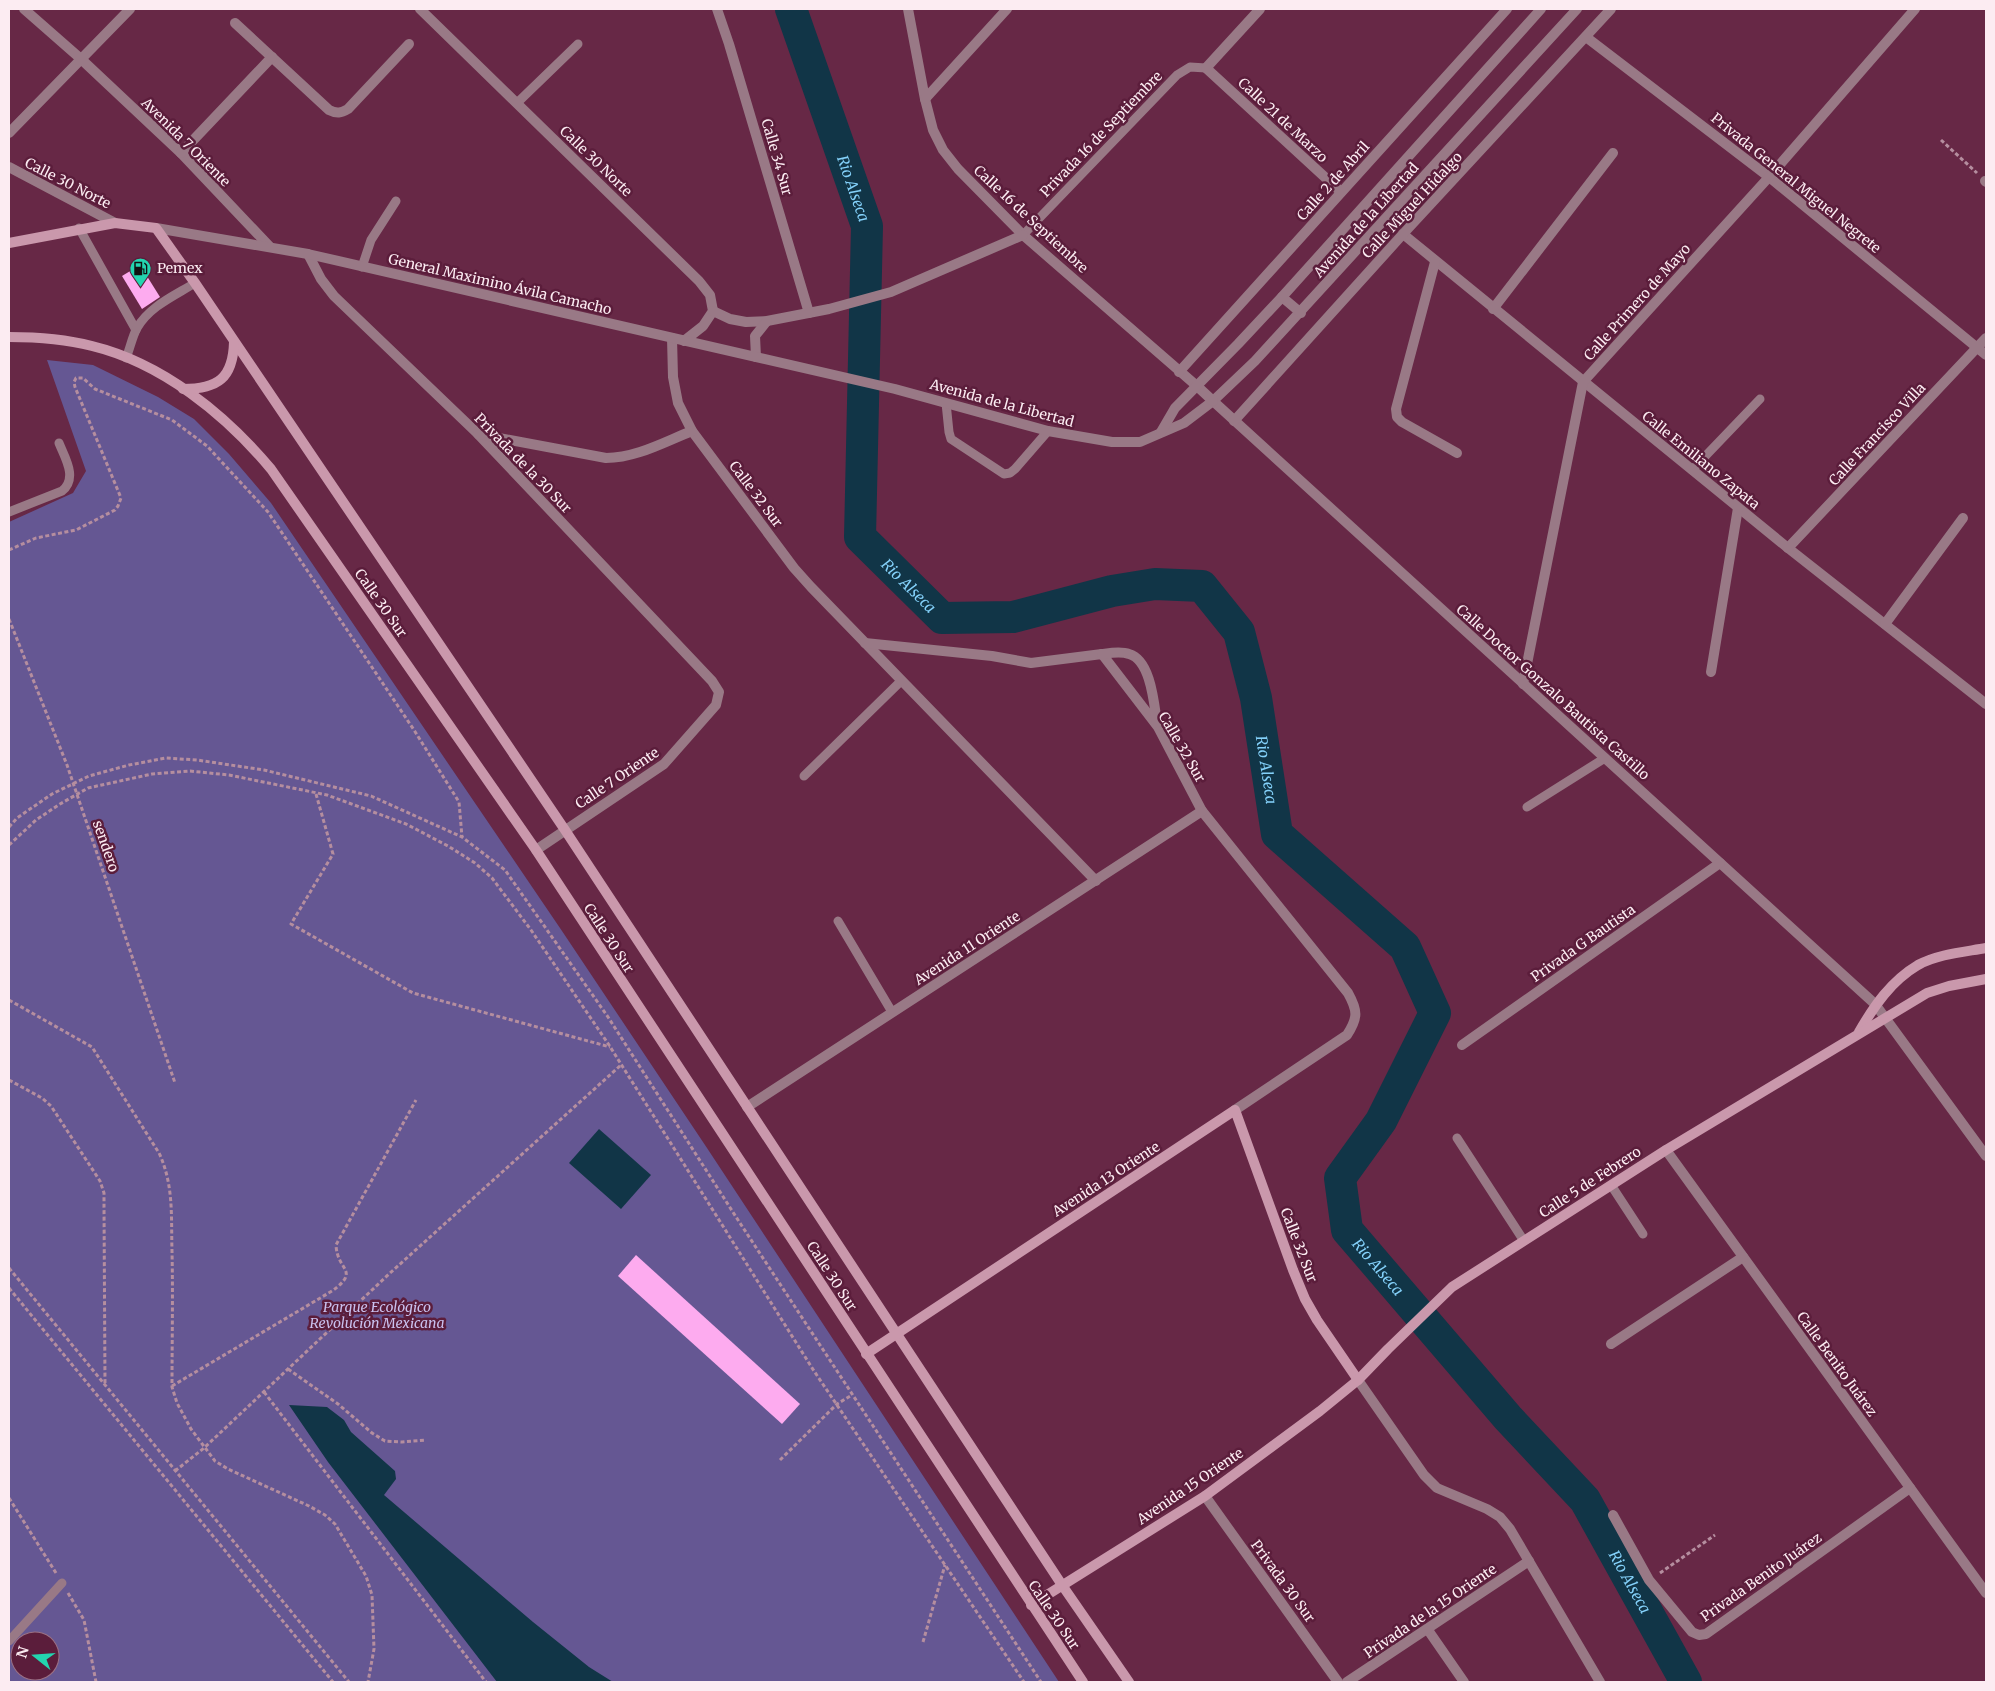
<svg xmlns="http://www.w3.org/2000/svg" width="1995" height="1691" viewBox="0 0 1995 1691" font-family="Merriweather,serif">
  <style>
    .green { fill: #655793; fill-rule: evenodd }
    .water { fill: #113547 }
    .lines { fill: none; stroke-linecap: round; stroke-linejoin: round }
    .river { stroke: #113547; stroke-width: 32 }
    .building { fill: #fdabef }
    .path { stroke: #b58e9f; stroke-width: 3; stroke-dasharray: 4 2.5; stroke-linecap: butt }
    .service { stroke: #997986; stroke-width: 9 }
    .minor { stroke: #997986; stroke-width: 10 }
    .tertiary { stroke: #997986; stroke-width: 10 }
    .secondary { stroke: #ca98ac; stroke-width: 10 }
    .labels { text-anchor: middle; dominant-baseline: central; stroke-width: 5; stroke-linejoin: round; paint-order: stroke }
    .street-label { font-size: 14px; fill: #fcecf2; stroke: #5b1d3b }
    .poi-label { font-size: 14px; fill: #fcecf2; stroke: #5b1d3b; text-anchor: start }
    .park-label { font-size: 14px; font-style: italic; fill: #c9c1ef; stroke: #5b1d3b }
    .water-label { font-size: 15px; font-style: italic; fill: #84d1fa; stroke: #5b1d3b }
  </style>
  <rect width="100%" height="100%" fill="#672846"/>
  <path class="green" d="M47,360l46,5 65,32 36,22 35,35 42,49 291,428 145,217 352,534h-1050v-1160l64,-29 13,-22zM20,1641h30v30h-30z"/>
  <g class="water">
    <polygon points="599,1129 651,1175 621,1209 569,1163"/>
    <polygon points="289,1405 327,1407 344,1420 351,1432 395,1471 396,1479 384,1495 533,1622 589,1667 613,1682 497,1682 328,1462"/>
  </g>
  <g class="lines">
    <path class="river" id="s1" d="M791,9l76,217 -7,311 82,81 71,-1 99,-26 43,-7 47,2 37,46 17,66 21,136 128,113 30,66 -54,108 -41,57 7,52 161,188 77,82 101,182"/>
  </g>
  <g class="building">
    <polygon points="140,265 160,297 142,309 122,276"/>
    <polygon points="636,1255 800,1404 782,1424 618,1276"/>
  </g>
  <g class="lines">
    <g class="path">
      <polyline points="1941,140 1977,173"/>
      <polyline points="9,550 36,538 76,530 115,510 118,506 121,498 75,387 74,382 76,378 83,378 95,389 172,420 207,446 268,512 414,730 459,802 462,837"/>
      <polyline points="9,619 67,765 175,1083"/>
      <polyline points="316,794 333,854 291,924 413,993 610,1047"/>
      <polyline points="9,827 17,818 52,794 89,776 129,765 166,758 197,760 264,770 371,796 462,837 505,870 608,1017 738,1220 1041,1682"/>
      <polyline points="9,845 36,820 60,804 88,788 152,774 190,771 229,775 327,795 406,824 448,846 475,863 492,878 531,930 609,1045 814,1371 1024,1682"/>
      <path d="M9,1000l83,47 67,106c15,32 12,64 13,98 1,45 0,91 0,136l5,16 14,26 24,32 13,8 81,37 16,9 10,9 31,52 6,19 2,54 -6,33"/>
      <polyline points="9,1080 42,1098 51,1106 100,1181 104,1193 104,1206 105,1385"/>
      <polyline points="9,1268 349,1682"/>
      <polyline points="9,1288 333,1682"/>
      <polyline points="288,1369 338,1404 372,1433 385,1441 402,1442 426,1440"/>
      <path d="M172,1386l160,-95c29,-21 5,-20 4,-46l80,-145"/>
      <polyline points="264,1392 486,1682"/>
      <polyline points="780,1460 837,1404 852,1395"/>
      <polyline points="175,1471 204,1448 389,1274 621,1065"/>
      <polyline points="9,1498 56,1573"/>
      <polyline points="1660,1573 1715,1535"/>
      <polyline points="68,1593 84,1620 96,1682"/>
      <polyline points="923,1642 945,1565"/>
    </g>
    <g class="service">
      <polyline points="517,103 578,44"/>
      <polyline points="79,228 136,330"/>
      <polyline points="1023,235 1177,75 1190,67 1206,68"/>
      <polyline points="362,267 371,240 396,201"/>
      <path d="M126,358c4,-9 6,-21 11,-30 13,-22 37,-32 58,-45"/>
      <polyline points="946,403 949,432 951,439 1004,474 1010,473 1015,469 1048,431"/>
      <polyline points="1692,470 1760,399"/>
      <path d="M9,512l53,-21c16,-13 3,-33 -3,-48"/>
      <polyline points="804,776 901,681"/>
      <polyline points="1527,807 1605,758"/>
      <polyline points="838,921 892,1012"/>
      <polyline points="1457,1138 1524,1241"/>
      <polyline points="1611,1185 1643,1234"/>
      <polyline points="9,1641 62,1583"/>
    </g>
    <g class="minor">
      <polyline points="24,9 81,59 181,153 270,247"/>
      <polyline points="420,9 699,281 710,295 713,311 703,326 684,341"/>
      <polyline points="717,9 729,44 809,313"/>
      <polyline points="908,9 925,99 933,130 943,150 958,169 1023,235 1198,387"/>
      <polyline points="1260,9 1206,68 1341,192"/>
      <path d="M235,23l94,87c8,4 12,3 19,-1l61,-65"/>
      <polyline points="1586,37 1769,177 1986,355"/>
      <polyline points="925,99 1007,9"/>
      <polyline points="9,133 130,9"/>
      <polyline points="181,153 272,57"/>
      <polyline points="9,167 115,223"/>
      <polyline points="1985,181 1986,182"/>
      <polyline points="1403,234 1788,548 1986,704"/>
      <polyline points="308,254 321,279 334,296 478,434 712,681 719,692 716,705 664,764 536,850"/>
      <polyline points="1435,262 1396,409 1397,417 1402,422 1457,453"/>
      <polyline points="1493,309 1613,153"/>
      <polyline points="713,311 730,319 746,322 767,321 829,309 891,292 1023,235"/>
      <polyline points="672,338 673,377 678,403 692,431 794,568 811,587 1096,881"/>
      <polyline points="756,357 755,336 767,321"/>
      <polyline points="1179,372 1507,9"/>
      <polyline points="1213,401 1875,1004 1986,1156"/>
      <polyline points="1234,421 1403,234 1611,9"/>
      <path d="M478,434l128,24c30,0 58,-16 86,-27"/>
      <polyline points="1788,548 1986,338"/>
      <polyline points="1885,624 1963,518"/>
      <path d="M865,643l127,13 39,7 71,-9 56,73 44,84 146,182c10,18 10,25 -1,42l-112,75"/>
      <path d="M1102,654c8,-1 19,-3 27,0 22,6 25,50 28,69"/>
      <polyline points="1711,672 1738,508"/>
      <polyline points="1523,684 1583,382 1769,177 1915,9"/>
      <polyline points="1462,1045 1720,863"/>
      <polyline points="747,1107 1202,811"/>
      <polyline points="1666,1150 1986,1593"/>
      <polyline points="1611,1344 1743,1257"/>
      <polyline points="1358,1380 1424,1475 1437,1488 1487,1509 1500,1517 1510,1529 1600,1682"/>
      <polyline points="1205,1496 1338,1682"/>
      <polyline points="1613,1515 1649,1580 1692,1632 1699,1635 1706,1634 1910,1488"/>
      <polyline points="1428,1630 1464,1682"/>
      <polyline points="1347,1682 1529,1561"/>
    </g>
    <g class="tertiary">
      <polyline points="156,228 308,254 895,389 1048,431 1112,442 1140,442 1184,423 1213,401 1255,361 1577,9"/>
      <polyline points="1282,297 1301,313"/>
      <polyline points="1198,387 1213,401"/>
      <polyline points="1161,432 1175,408 1238,344 1282,297 1541,9"/>
    </g>
    <g class="secondary">
      <polyline points="9,243 115,223 156,228 195,283 565,830 1062,1585 1129,1682"/>
      <path d="M9,337c28,0 56,2 83,9 70,17 133,68 179,123l265,381 547,832"/>
      <path d="M183,389c35,0 50,-11 51,-47"/>
      <path d="M1859,1032c15,-26 32,-51 59,-67 20,-11 46,-13 68,-17"/>
      <polyline points="866,1354 1235,1110 1293,1270 1305,1299 1317,1320 1358,1380"/>
      <polyline points="1031,1605 1205,1496 1320,1411 1358,1380 1388,1349 1452,1287 1666,1150 1927,993 1949,986 1986,979"/>
    </g>
  </g>
  <defs>
    <symbol id="fuel-pin" viewBox="-11 -11 22 30"><path d="M0 17L-7.5 6A9.5 9.5 0 1 1 7.5 6Z" fill="#23d5af" stroke="#5b1d3b"/><path d="M-5.5-6h7V0h2V4h1.3V-2.5L3-4.5l.8-.8L6-3V5H2.5V1h-1V6h-7ZM-4.2-4.7v3.2H.2V-4.7Z" fill="#111"/></symbol>
  </defs>
  <g fill-rule="evenodd">
    <use href="#fuel-pin" x="128" y="256" width="25" height="34"/>
  </g>
  <g class="labels">
    <g class="street-label">
      <text transform="translate(1283 120) rotate(43)">Calle 21 de Marzo</text>
      <text transform="translate(1101 134) rotate(-46)">Privada 16 de Septiembre</text>
      <text transform="translate(186 142) rotate(45)">Avenida 7 Oriente</text>
      <text transform="translate(777 157) rotate(74)">Calle 34 Sur</text>
      <text transform="translate(596 161) rotate(44)">Calle 30 Norte</text>
      <text transform="translate(1333 181) rotate(-48)">Calle 2 de Abril</text>
      <text transform="translate(68 183) rotate(27)">Calle 30 Norte</text>
      <text transform="translate(1796 183) rotate(39)">Privada General Miguel Negrete</text>
      <text transform="translate(1412 205) rotate(-47)">Calle Miguel Hidalgo</text>
      <text transform="translate(1031 219) rotate(43)">Calle 16 de Septiembre</text>
      <text transform="translate(1366 220) rotate(-48)">Avenida de la Libertad</text>
      <text transform="translate(500 284) rotate(13)">General Maximino Ávila Camacho</text>
      <text transform="translate(1637 302) rotate(-48)">Calle Primero de Mayo</text>
      <text transform="translate(1002 403) rotate(15)">Avenida de la Libertad</text>
      <text transform="translate(1877 434) rotate(-47)">Calle Francisco Villa</text>
      <text transform="translate(1701 460) rotate(39)">Calle Emiliano Zapata</text>
      <text transform="translate(523 463) rotate(46)">Privada de la 30 Sur</text>
      <text transform="translate(756 494) rotate(53)">Calle 32 Sur</text>
      <text transform="translate(381 603) rotate(55)">Calle 30 Sur</text>
      <text transform="translate(1553 692) rotate(42)">Calle Doctor Gonzalo Bautista Castillo</text>
      <text transform="translate(1182 747) rotate(60)">Calle 32 Sur</text>
      <text transform="translate(617 778) rotate(-34)">Calle 7 Oriente</text>
      <text transform="translate(106 846) rotate(71)">sendero</text>
      <text transform="translate(609 938) rotate(57)">Calle 30 Sur</text>
      <text transform="translate(1583 943) rotate(-35)">Privada G Bautista</text>
      <text transform="translate(967 948) rotate(-33)">Avenida 11 Oriente</text>
      <text transform="translate(1106 1179) rotate(-33)">Avenida 13 Oriente</text>
      <text transform="translate(1590 1182) rotate(-33)">Calle 5 de Febrero</text>
      <text transform="translate(1299 1245) rotate(69)">Calle 32 Sur</text>
      <text transform="translate(832 1276) rotate(57)">Calle 30 Sur</text>
      <text transform="translate(1837 1364) rotate(54)">Calle Benito Juárez</text>
      <text transform="translate(1190 1486) rotate(-34)">Avenida 15 Oriente</text>
      <text transform="translate(1761 1577) rotate(-35)">Privada Benito Juárez</text>
      <text transform="translate(1283 1581) rotate(54)">Privada 30 Sur</text>
      <text transform="translate(1430 1611) rotate(-34)">Privada de la 15 Oriente</text>
      <text transform="translate(1054 1615) rotate(56)">Calle 30 Sur</text>
    </g>
    <g class="poi-label">
      <text x="157" y="268">Pemex</text>
    </g>
    <g class="park-label">
      <text x="377" y="1307">Parque Ecológico<tspan x="377" dy="16">Revolución Mexicana</tspan></text>
    </g>
    <g class="water-label">
      <text stroke="none"><textPath href="#s1" startOffset="190">Rio Alseca</textPath></text>
      <text stroke="none"><textPath href="#s1" startOffset="610">Rio Alseca</textPath></text>
      <text stroke="none"><textPath href="#s1" startOffset="1120">Rio Alseca</textPath></text>
      <text stroke="none"><textPath href="#s1" startOffset="1720">Rio Alseca</textPath></text>
      <text stroke="none"><textPath href="#s1" startOffset="2125">Rio Alseca</textPath></text>
    </g>
  </g>
  <rect width="1995" height="1691" fill="none" stroke="#fcecf2" stroke-width="20"/>
  <g transform="translate(35 1656) rotate(287)"><circle r="24" fill="#5b1d3b" stroke="#9b7084"/>
  <path d="M0-4L9 19L0 12L-9 19Z" fill="#23d5af"/>
  <text y="-8" font-size="14" font-weight="bold" text-anchor="middle" fill="#fcecf2">N</text>
  </g>
</svg>
